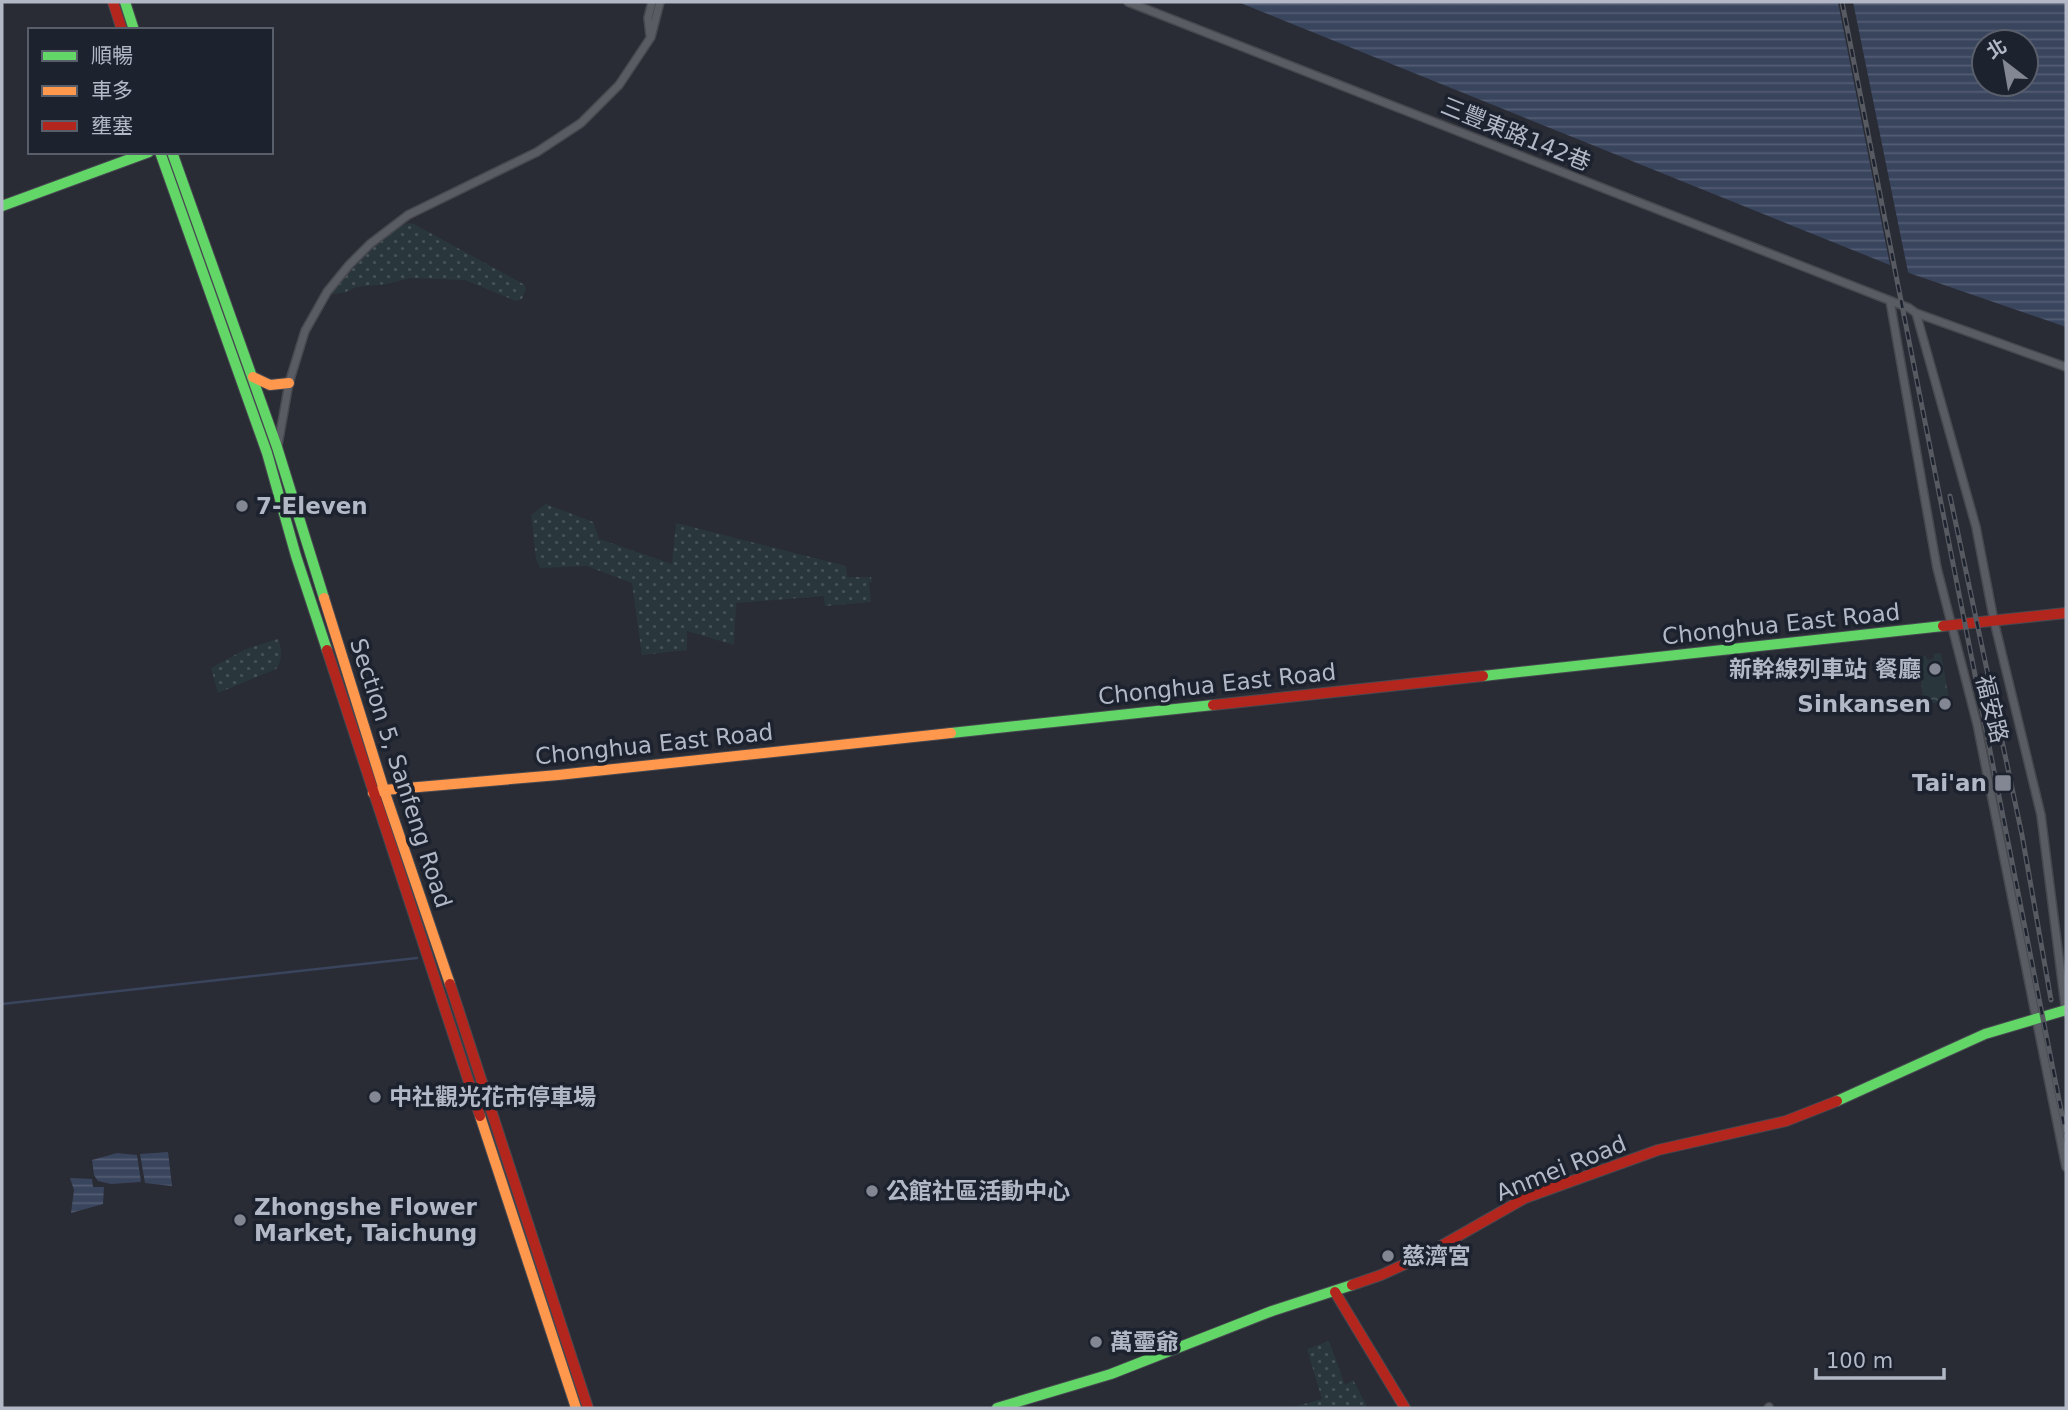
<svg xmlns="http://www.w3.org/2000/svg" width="2068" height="1410" viewBox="0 0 2068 1410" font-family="'DejaVu Sans','Noto Sans TC',sans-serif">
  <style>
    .grass { fill: url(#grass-dots) }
    .forest { fill: url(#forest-crowns) }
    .water { fill: url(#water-rules); fill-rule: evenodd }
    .pier { fill: #292c34 }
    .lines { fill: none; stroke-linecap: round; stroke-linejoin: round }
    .stream { stroke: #39445d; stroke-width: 2.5 }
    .street-casing { stroke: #47494f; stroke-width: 10 }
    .fast-casing { stroke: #474951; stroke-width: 12 }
    .slow-casing { stroke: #474951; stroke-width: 12 }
    .jam-casing { stroke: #474951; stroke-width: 12 }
    .street { stroke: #595c63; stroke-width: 7 }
    .fast { stroke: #63d668; stroke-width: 10 }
    .slow { stroke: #ff974d; stroke-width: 10 }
    .jam { stroke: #b3261e; stroke-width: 10 }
    .rail-casing { stroke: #575a61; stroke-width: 5 }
    .rail { stroke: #1d222f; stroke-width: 2.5; stroke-dasharray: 8; stroke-linecap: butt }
    .poi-dot { fill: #838793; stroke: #1d222f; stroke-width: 2.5 }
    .labels { text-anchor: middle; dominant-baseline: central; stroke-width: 7; stroke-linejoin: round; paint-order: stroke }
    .street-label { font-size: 23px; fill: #b3b8c6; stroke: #1d222f }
    .poi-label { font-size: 23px; font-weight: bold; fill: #b3b8c6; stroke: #1d222f; text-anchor: start }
  </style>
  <defs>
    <pattern id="grass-dots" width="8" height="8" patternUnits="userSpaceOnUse" patternTransform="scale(1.75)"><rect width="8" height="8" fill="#29373d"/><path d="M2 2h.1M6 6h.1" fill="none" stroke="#465258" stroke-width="1.8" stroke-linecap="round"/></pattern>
    <pattern id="forest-crowns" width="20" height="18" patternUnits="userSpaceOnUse" patternTransform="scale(1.75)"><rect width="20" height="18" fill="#29373d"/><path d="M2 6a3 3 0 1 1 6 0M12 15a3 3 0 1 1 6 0" fill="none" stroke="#465258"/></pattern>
    <pattern id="water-rules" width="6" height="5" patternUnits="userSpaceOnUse" patternTransform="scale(1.75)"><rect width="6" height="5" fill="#39445d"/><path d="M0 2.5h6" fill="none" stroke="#535d73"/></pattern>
  </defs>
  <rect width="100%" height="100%" fill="#292c34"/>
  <g class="grass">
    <path d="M408,223l6,1 111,61 1,4 -4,10 -6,2 -51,-21 -55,-2 -23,6 -31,3 -10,5 -16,3c23,-27 46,-57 78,-72z"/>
    <polygon points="546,504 593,522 599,539 672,564 676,523 846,566 847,577 871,577 872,582 869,582 871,602 825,606 824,596 736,603 734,645 687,631 687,650 642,655 632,583 587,566 540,568 536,559 531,515"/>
    <path d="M278,639c4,11 5,20 -2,30l-58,24 -7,-25 35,-19z"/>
    <polygon points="1329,1341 1345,1385 1353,1380 1368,1408 1290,1408 1322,1399 1307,1349"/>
  </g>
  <polygon class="forest" points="1941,653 1949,701 1924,704 1918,657 1926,656 1927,660 1934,659 1934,654"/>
  <g class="water">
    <path d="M1238,2h828v325l-154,-53zM1984,42h42v42h-42z"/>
    <polygon points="168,1152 172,1186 145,1183 140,1154"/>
    <polygon points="117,1153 137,1155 141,1182 111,1184 98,1181 94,1175 92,1160"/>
    <polygon points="70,1178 92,1179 93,1187 104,1187 103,1204 71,1213 74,1190"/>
  </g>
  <polygon class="pier" points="1838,2 1853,2 1909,277 1891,270"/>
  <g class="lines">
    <polyline class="stream" points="2,1004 417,958"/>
    <defs>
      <g id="street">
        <polyline points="1128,2 1909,308 1916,313 2066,367"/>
        <polyline points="650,35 648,18 652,2"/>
        <polyline points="1890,301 1937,568 1977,724 2066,1167"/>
        <polyline points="1916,313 1976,527 1994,621 2041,815 2066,1013"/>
        <polyline points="278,445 289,383 305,331 327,292 349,265 370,244 408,215 537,152 581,123 619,85 651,37 660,2"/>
        <polyline points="1768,1408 1769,1407"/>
      </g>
      <g id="fast">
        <polyline points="125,2 134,30"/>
        <polyline points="160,152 267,453 296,556 327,650"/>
        <polyline points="172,152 277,447 324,598"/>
        <polyline points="2,206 149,152"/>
        <polyline points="1483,676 1943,626"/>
        <polyline points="951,733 1213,705"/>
        <polyline points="1837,1101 1985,1034 2066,1010"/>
        <polyline points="997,1408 1111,1374 1272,1311 1352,1285"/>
      </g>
      <g id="slow">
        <polyline points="253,377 270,385 289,383"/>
        <polyline points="324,598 384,790 450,984"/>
        <polyline points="373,793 384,790 558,775 951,733"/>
        <polyline points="480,1116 576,1408"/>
      </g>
      <g id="jam">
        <polyline points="113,2 122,30"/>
        <polyline points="1943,626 2066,613"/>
        <polyline points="327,650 480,1116"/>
        <polyline points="1213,705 1483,676"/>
        <polyline points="450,984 588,1408"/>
        <polyline points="1352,1285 1381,1275 1425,1255 1525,1198 1658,1150 1786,1121 1837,1101"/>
        <polyline points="1335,1292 1405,1408"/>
      </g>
    </defs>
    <use href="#street" class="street-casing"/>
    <use href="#fast" class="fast-casing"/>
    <use href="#slow" class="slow-casing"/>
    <use href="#jam" class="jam-casing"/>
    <use href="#street" class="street"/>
    <use href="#fast" class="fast"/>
    <use href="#slow" class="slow"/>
    <use href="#jam" class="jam"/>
    <defs>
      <g id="rail">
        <polyline points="1842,2 2066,1135"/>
        <polyline points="1950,496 2022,835 2051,1000"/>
      </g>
    </defs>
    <use href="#rail" class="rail-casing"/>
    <use href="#rail" class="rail"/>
  </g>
  <g class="poi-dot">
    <circle cx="242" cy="506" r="7"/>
    <circle cx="1935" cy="669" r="7"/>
    <circle cx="1945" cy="704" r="7"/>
    <rect x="1994" y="774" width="18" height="18" rx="3.5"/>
    <circle cx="375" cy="1097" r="7"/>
    <circle cx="872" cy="1191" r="7"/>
    <circle cx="240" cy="1220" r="7"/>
    <circle cx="1388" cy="1256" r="7"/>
    <circle cx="1096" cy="1342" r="7"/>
  </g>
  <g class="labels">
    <g class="street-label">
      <text transform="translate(1516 134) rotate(22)">三豐東路142巷</text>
      <text transform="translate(1781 624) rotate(-6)">Chonghua East Road</text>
      <text transform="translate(1217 684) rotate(-6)">Chonghua East Road</text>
      <text transform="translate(1992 709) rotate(76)">福安路</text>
      <text transform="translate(654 744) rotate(-6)">Chonghua East Road</text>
      <text transform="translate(401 773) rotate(72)">Section 5, Sanfeng Road</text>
      <text transform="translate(1561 1168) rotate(-22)">Anmei Road</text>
    </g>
    <g class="poi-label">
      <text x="256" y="506">7-Eleven</text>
      <text x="1921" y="669" text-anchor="end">新幹線列車站 餐廳</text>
      <text x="1931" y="704" text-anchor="end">Sinkansen</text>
      <text x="1987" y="783" text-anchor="end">Tai'an</text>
      <text x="389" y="1097">中社觀光花市停車場</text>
      <text x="886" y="1191">公館社區活動中心</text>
      <text x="254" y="1207">Zhongshe Flower<tspan x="254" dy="26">Market, Taichung</tspan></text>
      <text x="1402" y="1256">慈濟宮</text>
      <text x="1110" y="1342">萬𤫊爺</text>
    </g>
  </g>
  <rect width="2068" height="1410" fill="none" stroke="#b3b8c6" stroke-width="7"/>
  <rect x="28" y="28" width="245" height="126" fill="#1d222f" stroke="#595e6b" stroke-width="2"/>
  <rect x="42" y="51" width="35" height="10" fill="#63d668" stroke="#595e6b" stroke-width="2"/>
  <text x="91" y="63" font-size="21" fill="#b3b8c6">順暢</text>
  <rect x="42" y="86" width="35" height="10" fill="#ff974d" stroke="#595e6b" stroke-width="2"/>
  <text x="91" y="98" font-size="21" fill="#b3b8c6">車多</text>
  <rect x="42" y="121" width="35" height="10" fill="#b3261e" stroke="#595e6b" stroke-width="2"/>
  <text x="91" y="133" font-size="21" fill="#b3b8c6">壅塞</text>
  <g transform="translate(2005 63) rotate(329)"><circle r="33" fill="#1d222f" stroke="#595e6b" stroke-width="2"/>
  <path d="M0-5L12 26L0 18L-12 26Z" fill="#838793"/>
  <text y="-10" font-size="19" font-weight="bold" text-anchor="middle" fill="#b3b8c6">北</text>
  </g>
  <path d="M1816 1368v10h128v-10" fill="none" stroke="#b3b8c6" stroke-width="3.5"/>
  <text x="1826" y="1368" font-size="21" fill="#b3b8c6" stroke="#1d222f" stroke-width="5" paint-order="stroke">100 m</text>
</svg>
